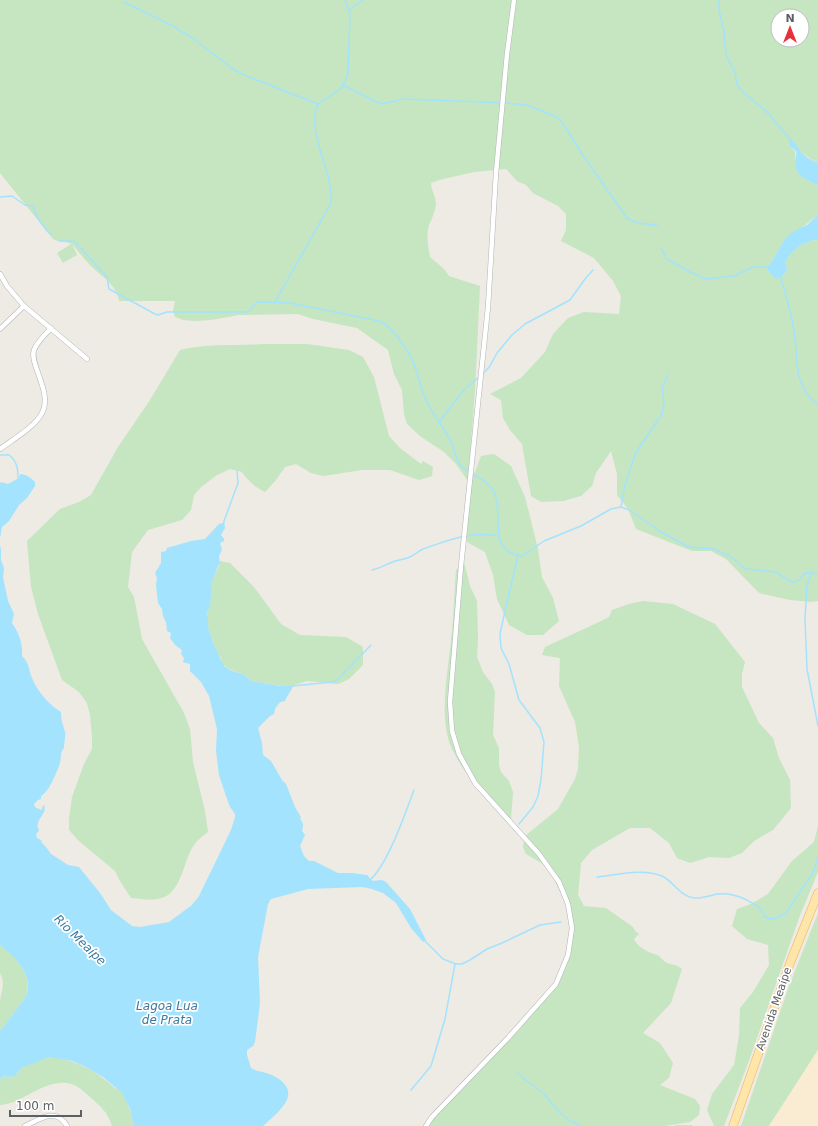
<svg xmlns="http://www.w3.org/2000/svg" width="818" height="1126" viewBox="0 0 818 1126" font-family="'DejaVu Sans',sans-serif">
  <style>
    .green { fill: #c5e6c0; fill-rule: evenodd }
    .sand { fill: #faebd3 }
    .water { fill: #a3e3fe }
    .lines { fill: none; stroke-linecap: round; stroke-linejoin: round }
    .stream { stroke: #a3e3fe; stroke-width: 1.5 }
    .street-casing { stroke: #b1b5b9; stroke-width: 5.5 }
    .primary-casing { stroke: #f0b25b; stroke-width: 9 }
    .street { stroke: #fff; stroke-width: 4.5 }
    .primary { stroke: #fee5a8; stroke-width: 8 }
    .labels { text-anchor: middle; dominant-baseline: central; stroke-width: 3.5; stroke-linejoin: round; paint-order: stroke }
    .street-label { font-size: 11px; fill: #5c6064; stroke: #fff }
    .water-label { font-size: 12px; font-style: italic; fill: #3b799f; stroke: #fff }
  </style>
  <rect width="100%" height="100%" fill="#eeeae4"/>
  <g class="green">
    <path d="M0,0h818v163c-11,-5 -18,-13 -29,-19l3,5h2c2,5 1,8 1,13 -1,13 13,19 23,23v30l-35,27 -11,19 -5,6 2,5 10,7c7,-7 10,-8 6,-17 6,-11 20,-22 33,-22v361l-7,1 -21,-2 -31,-7 -33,-34 -15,-8h-19l-56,-22 -8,-20 -11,-14v-21l-6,-23 -15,22 -4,13 -11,10 -18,5 -22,1 -10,-6 -9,-52 -12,-14 -7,-12 -2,-18 -11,-6 31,-16 24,-26 8,-18 15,-16 16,-6 35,2 2,-18 -8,-15 -19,-23 -33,-17 5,-11v-16l-8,-8 -25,-13 -7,-8 -9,-4 -11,-12 -32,3 -35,8 -8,3c0,8 5,13 5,21 -1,8 -4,14 -7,21 -3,11 -1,21 1,32l14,12 5,7 31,10 -5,105 -7,89 7,-8 6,-16 13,-2 17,12 14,31 13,52 4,28 11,21 6,23 -16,14h-16l-18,-10 -12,-26 -4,-24 -8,-23 -18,-10 1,-61 -12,-17 -12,-12 -24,-16 -13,-12 -3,-10 -2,-24 -8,-16 -6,-24 -31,-22 -44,-9 -15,-5 -59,1 -28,5 -16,1 -12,-1 -8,-3 -2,-6 2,-10h-56c-2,-16 -18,-25 -29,-36 -6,-6 -12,-14 -18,-21l5,11 -14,8 -6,-10 14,-9c-5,-3 -12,-2 -18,-5l-53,-66zM778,16h24v24h-24z"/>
    <path d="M265,344h42l42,6 14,7 11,20 15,59 11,12 21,16 2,-3 10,6 -1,9 -13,4 -29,-10h-28l-39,6 -12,-3 -15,-9 -11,3 -9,13 -11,12c-10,-5 -17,-11 -23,-20l-12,-3 -13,6 -16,12 -7,8 -3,15 -9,10 -34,10 -16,22 -4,35 6,10 8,42 42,74 6,16 3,33 12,49 3,21c-5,4 -11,8 -14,13 -5,7 -7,15 -10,23 -11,32 -21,34 -53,30l-11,-17 -5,-10 -36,-30 -10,-11v-11l3,-22 12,-33 8,-15v-13l-2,-21 -3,-12 -8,-11 -17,-12 -24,-66 -7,-27 -4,-46 33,-32 19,-7 12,-7 27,-48 32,-47 30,-50c28,-7 57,-4 85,-6z"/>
    <path d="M220,561l10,2 24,24 27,37 19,11 46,2 17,10v18l-14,14 -11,5 -31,-3 -16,5h-9l-31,-5 -6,-6 -16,-6 -7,-5 -1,-6 -6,-8 -2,-7 -5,-17v-10l-2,-3c7,-6 4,-22 6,-31 1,-7 8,-14 8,-21z"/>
    <path d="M464,562l6,24 7,15 1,38 -1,18 6,15 9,12 3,8 -2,43 6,13v17l2,7 8,9 4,11 -2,27c-22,-20 -47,-43 -59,-70 -14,-30 -4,-76 -1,-109 3,-23 3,-46 5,-70z"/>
    <path d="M643,601l30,3 42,20 30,38 -3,12v13l17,36 14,15 6,20 11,22 1,28 -18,22 -19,11 -12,12 -13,5 -20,-1 -19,6 -13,-5 -8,-15 -19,-15h-20l-38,22 -11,13 -3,32 6,11 22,2 27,19 2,4 4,3 -5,5c3,7 10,11 17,14 2,1 4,1 6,2 4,2 6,6 10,8 6,2 11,2 15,6l-11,34 -28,30 17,10 13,20 -4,15 -9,7 35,14 5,7 -1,9 -9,7 -25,4h-238l119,-134 13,-15 8,-15 4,-31 -1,-19 -22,-45 -22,-13 -3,-7 2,-11 33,-27 17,-30 3,-10 1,-22 -4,-25 -16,-36 1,-28 -18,-3 3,-8 52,-24 12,-6 3,-7 17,-6z"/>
    <polygon points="818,826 818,872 799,918 750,1058 724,1126 714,1126 707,1110 712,1094 734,1065 739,1036 740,1008 753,992 769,965 768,945 747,939 732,926 737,909 751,904 768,894 792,861 814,842"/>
    <polygon points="818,913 818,1050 769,1126 741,1126 789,986"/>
    <path d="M0,945c16,12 35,32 25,53l-25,33c0,-10 0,-20 0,-30 1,-10 6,-17 0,-28z"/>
    <path d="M51,1057c26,3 45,14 64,31 4,2 7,4 9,8 5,9 8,20 10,30h-22c-5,-15 -11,-19 -22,-29 -4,-3 -7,-7 -12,-10 -20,-12 -43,5 -60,13 -6,3 -12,4 -18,5v-25l3,-4c5,1 11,2 15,-3 3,-3 0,-2 3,-5 5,-5 24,-10 30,-11z"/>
  </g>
  <polygon class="sand" points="818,1050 818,1126 769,1126"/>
  <g class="water">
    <path d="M789,138c9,6 7,8 13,15 5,5 9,7 16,10v22c-10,-4 -24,-10 -23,-23 0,-3 3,-9 0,-12 -1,-2 -4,-2 -5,-3z"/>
    <path d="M818,215v25c-13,0 -27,11 -33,22 4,9 1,10 -6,17 -4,-1 -12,-7 -12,-12l5,-6 11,-19 5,-6 8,-6 11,-5z"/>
    <path d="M20,474c6,0 11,4 15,8v4l-8,12 -8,7 -10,16 -7,6 -2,11v-54l1,-2 7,2 11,-6z"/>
    <path d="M224,519l1,9 -4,7 3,4v2l-4,2 2,7 -3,6 1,8 -2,2 -6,16 -2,26 -4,5 2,3v10l5,17 11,23 6,4 15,5 6,6 30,5h12c-2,6 -6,9 -8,15l-5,1 -5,7 -1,5 -4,2 -12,12 4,15 1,12 8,6 11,19 4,4 9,23 6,10 -1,2c3,3 4,7 2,12l3,4 -5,11 4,10 5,5h5l24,12h14l15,2 6,6 9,-1 4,2 24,27 16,31 -3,2 -12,-14 -15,-25 -13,-10 -11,-4 -10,-2 -54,2 -37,10 -3,5 -10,53 2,46 -5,39 -2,4 -6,4v5l4,13c7,4 16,4 23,8 31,17 4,36 -11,50h-129l-4,-17 -8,-16 -19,-16 -19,-11 -12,-5 -23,-4 -28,11c-5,9 -8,10 -18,8l-3,4v-49l25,-33c11,-21 -10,-41 -25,-53v-399l1,3v11l3,8 -1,9 2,10 3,14 6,13 -2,9c7,10 11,21 10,33 8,8 6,13 10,22 5,13 18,28 29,34 0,8 2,13 4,20 1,4 -1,10 -1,16 -5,6 -2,8 -4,15 -3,9 -11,29 -19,33v3l-3,1 -4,4 1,3 6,3 2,-4 2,-1c-1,3 0,5 -1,7 -3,6 -9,11 -5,18l-3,5 1,3 4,2 1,3 4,4 5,7 17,11 11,2 21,26 11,17 21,16 8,1 29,-5 23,-17 7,-9 32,-66 4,-13v-3l-5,-7 -3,-8 -8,-24 -3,-24 1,-22 -8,-33 -8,-14 -11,-11v-7l-7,-2 1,-4 -3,-4 1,-4 -7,-5 -5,-7 1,-5 -4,-2 -1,-9 -3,-6 -1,-7 -4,-6 -2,-18 1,-7 -2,-5 6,-10v-11l5,-1 1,-3 24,-7 14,-2 14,-15 4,-1z"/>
  </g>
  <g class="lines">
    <g class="stream">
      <polyline points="719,0 719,10 724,32 726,55 735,72 737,85 745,94 765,110 790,139"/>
      <polyline points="124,2 173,26 194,39 230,67 244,75 318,104"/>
      <polyline points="349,10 363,0"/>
      <polyline points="343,85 381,104 403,99 507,103 526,105 538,109 556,117 562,122 582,154 627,218 638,223 657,225"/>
      <polyline points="0,197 12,196 25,205 33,206 36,215 47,231 52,235"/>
      <path d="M59,241h12l4,1 32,35 2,12 46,25 3,1 9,-3h78l4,-1 8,-9 33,1 89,18c8,3 12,8 18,15 4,6 9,12 12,18 9,14 10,33 18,48 7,14 18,27 25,42 3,7 4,16 9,22 10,11 25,10 33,26 11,24 -9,59 28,64l22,-15 37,-15 30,-17 10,-2 8,3 32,22 28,15 25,2 16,7 14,12 4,1 27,3 17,10 6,-1 5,-6 5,-3 10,2"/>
      <polyline points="661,248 667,259 692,273 706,279 734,276 753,267 768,267"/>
      <path d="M781,277c4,16 9,32 12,48 6,26 -2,63 25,79"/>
      <path d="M275,302l56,-99c3,-33 -24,-64 -14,-98l23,-16 4,-5 4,-11 2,-58 -5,-15"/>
      <polyline points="482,375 490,366 497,353 512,335 525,324 570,300 585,279 593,270"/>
      <polyline points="439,422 464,390 479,377"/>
      <path d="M0,455h9c8,6 9,14 9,23"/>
      <polyline points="621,507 624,489 635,454 662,414 664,401 662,388 668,375"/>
      <polyline points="224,521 238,483 237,471"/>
      <polyline points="518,555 503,620 500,634 501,648 509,664 519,700 540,728 544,742 541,780 538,796 533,807 519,824"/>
      <path d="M372,570c8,-2 15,-6 23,-9 5,-1 10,-2 15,-4 5,-2 8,-6 13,-8 26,-9 47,-18 75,-13"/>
      <polyline points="812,572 807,585 805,619 807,669 818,726"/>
      <polyline points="292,686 333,682 337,680 371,645"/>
      <path d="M597,877c20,-2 45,-9 65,-1 11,5 19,21 32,22 8,1 17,-3 24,-4 16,-2 31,6 43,15l3,7 5,3 8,-1 9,-5 28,-42 4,-14"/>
      <path d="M370,880c18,-16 35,-66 44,-90"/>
      <polyline points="424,940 443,959 456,964 462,964 470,960 487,949 502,943 540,925 561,922"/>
      <polyline points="517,1073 544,1094 559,1112 569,1120 581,1126"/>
      <polyline points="411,1090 431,1066 445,1019 455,964"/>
      <polyline points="676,1126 692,1126"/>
    </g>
    <defs>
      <g id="street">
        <polyline points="0,274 7,286 24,306"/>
        <polyline points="0,329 24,306 87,359"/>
        <path d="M0,449c12,-9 35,-22 42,-36 11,-20 -13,-49 -8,-63 3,-8 11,-15 17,-22"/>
        <path d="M25,1126c15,-7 31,-19 42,0"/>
        <polyline points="426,1126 432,1117 508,1038 556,984 568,955 572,928 568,904 559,882 539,854 475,783 459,754 452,731 450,702 461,566 488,307 496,173 507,54 514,0"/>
      </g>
      <polyline id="primary" points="733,1126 790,963 818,893"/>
    </defs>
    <use href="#street" class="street-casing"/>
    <use href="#primary" class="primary-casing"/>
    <use href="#street" class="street"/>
    <use href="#primary" class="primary"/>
  </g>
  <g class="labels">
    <g class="street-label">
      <text transform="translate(774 1009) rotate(-71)">Avenida Meaípe</text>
    </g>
    <g class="water-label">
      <text transform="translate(80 940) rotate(44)">Rio Meaípe</text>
      <text x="167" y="1006">Lagoa Lua<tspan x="167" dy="14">de Prata</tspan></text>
    </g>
  </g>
  <g transform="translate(790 28)"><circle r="19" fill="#ffffff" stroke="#bebfc1"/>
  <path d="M0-3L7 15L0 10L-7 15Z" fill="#e7303a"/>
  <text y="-6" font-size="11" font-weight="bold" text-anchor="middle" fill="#5c6064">N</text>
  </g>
  <path d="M10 1110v6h71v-6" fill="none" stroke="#5c6064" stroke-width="2"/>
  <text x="16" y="1110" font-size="12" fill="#5c6064" stroke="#ffffff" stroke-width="3" paint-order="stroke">100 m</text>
</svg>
